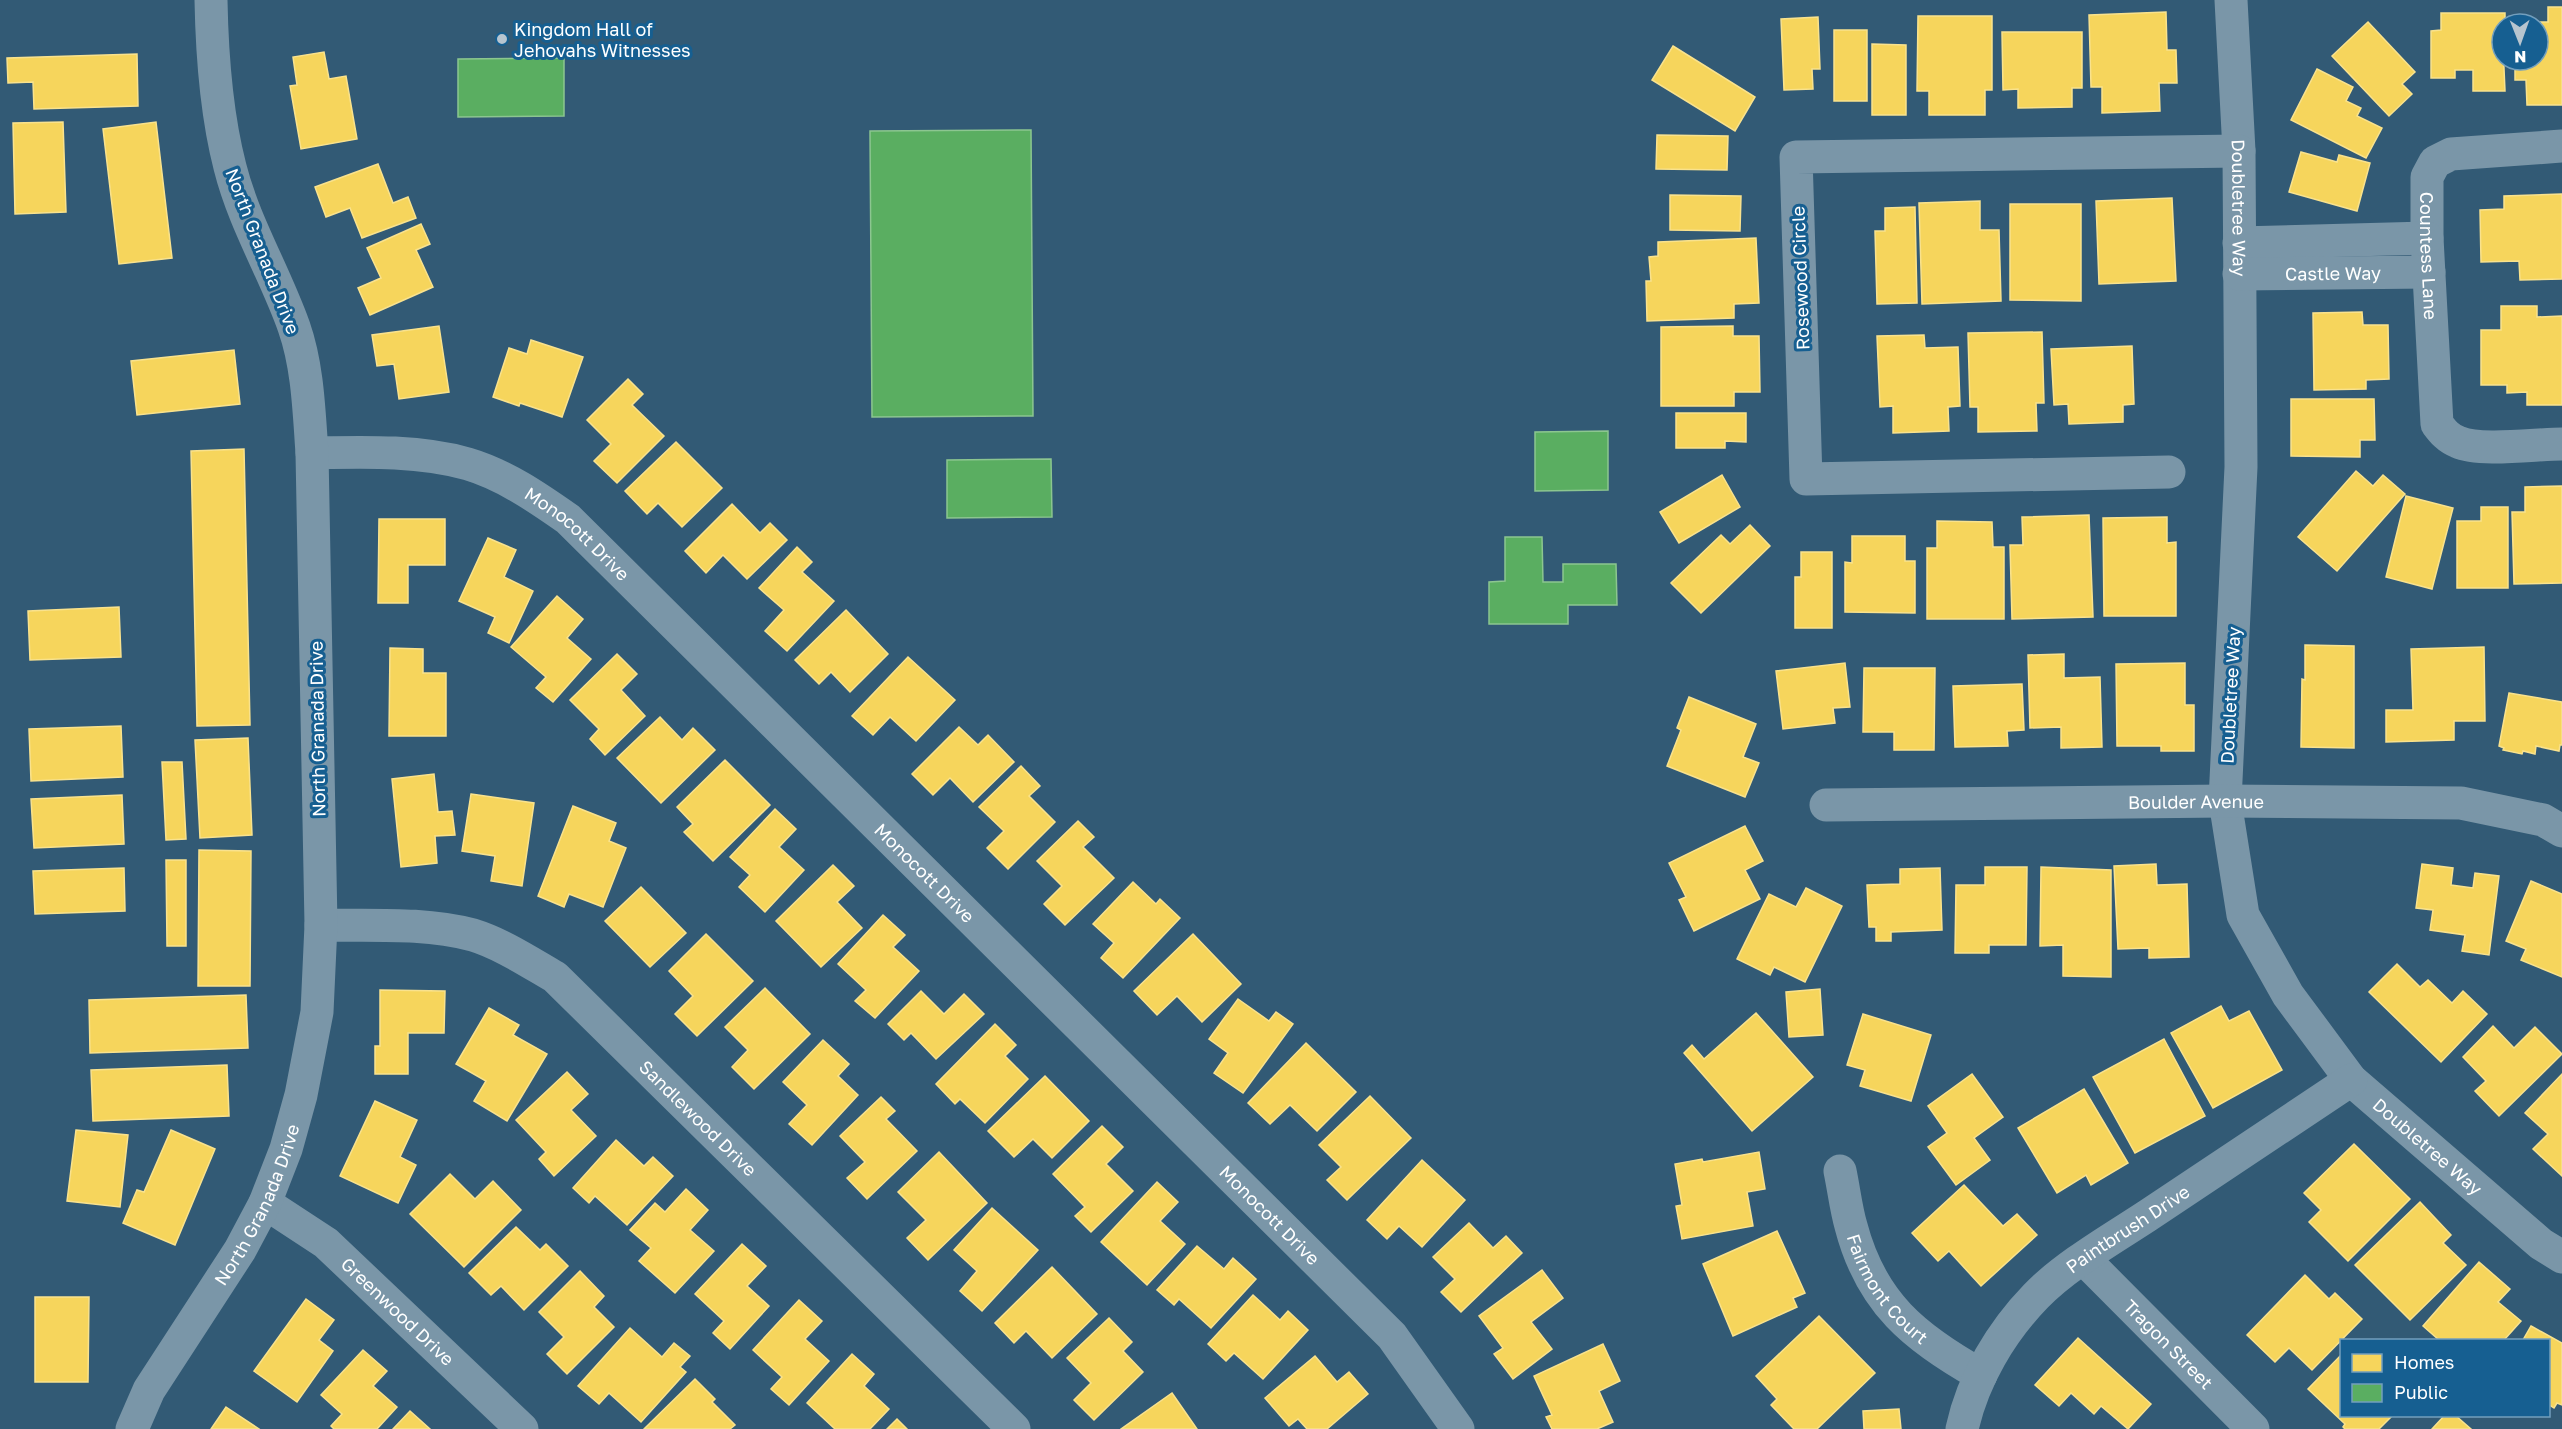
<svg xmlns="http://www.w3.org/2000/svg" width="2562" height="1429" viewBox="0 0 2562 1429" font-family="'Golos Text',sans-serif">
  <style>
    .homes { fill: #f6d55c; stroke: #f9e28d; stroke-width: 1.5 }
    .public { fill: #5aae61; stroke: #8cc690; stroke-width: 1.5 }
    .lines { fill: none; stroke-linecap: round; stroke-linejoin: round }
    .minor { stroke: #7a96a8; stroke-width: 33 }
    .poi-dot { fill: #b7c5cf; stroke: #165f91; stroke-width: 2 }
    .labels { text-anchor: middle; dominant-baseline: central; stroke-width: 6; stroke-linejoin: round; paint-order: stroke }
    .poi-label { font-size: 18px; fill: #fff; stroke: #165f91; text-anchor: start }
    .street-label { font-size: 18px; fill: #fff; stroke: #165f91 }
  </style>
  <rect width="100%" height="100%" fill="#325a75"/>
  <g class="homes">
    <polygon points="2548,7 2562,7 2562,105 2527,105 2526,80 2515,80 2515,60 2538,60 2538,24 2515,24 2515,22 2548,22"/>
    <polygon points="2166,12 2167,50 2176,50 2177,83 2159,83 2160,111 2102,113 2102,87 2091,87 2089,15"/>
    <polygon points="2441,13 2505,13 2505,24 2502,24 2505,91 2473,91 2473,70 2455,70 2455,78 2431,78 2431,31 2441,30"/>
    <polygon points="1918,16 1992,16 1992,90 1985,90 1985,115 1929,115 1929,91 1917,91"/>
    <polygon points="1818,17 1820,69 1812,69 1813,89 1784,90 1781,19"/>
    <polygon points="2368,22 2415,72 2402,84 2412,94 2389,116 2332,56"/>
    <rect x="1834" y="30" width="33" height="71"/>
    <polygon points="2002,32 2082,32 2082,88 2072,88 2072,107 2018,108 2018,89 2003,90"/>
    <polygon points="1872,44 1906,45 1906,115 1872,115"/>
    <polygon points="1673,46 1755,97 1735,131 1652,80"/>
    <polygon points="324,52 329,79 346,76 357,139 301,149 290,86 297,85 293,57"/>
    <polygon points="137,54 138,106 34,109 33,82 8,83 7,58"/>
    <polygon points="2317,69 2353,87 2346,101 2361,108 2357,116 2382,128 2366,158 2291,120"/>
    <polygon points="63,122 66,212 15,214 13,123"/>
    <polygon points="156,122 172,258 119,264 103,129"/>
    <polygon points="1657,135 1728,136 1727,170 1656,169"/>
    <polygon points="2301,152 2337,162 2339,155 2370,163 2357,211 2289,192"/>
    <polygon points="378,164 393,203 408,197 416,218 362,238 350,208 326,217 315,187"/>
    <polygon points="2562,194 2562,279 2520,280 2519,261 2481,262 2480,210 2504,209 2504,196"/>
    <polygon points="1670,195 1741,196 1740,231 1670,230"/>
    <polygon points="2172,198 2176,281 2099,284 2096,201"/>
    <polygon points="1980,201 1980,230 1999,230 2001,301 1922,304 1919,203"/>
    <polygon points="2010,204 2081,204 2081,301 2010,300"/>
    <polygon points="1915,207 1917,303 1877,304 1875,231 1885,231 1885,208"/>
    <polygon points="421,224 430,244 416,250 433,287 370,315 358,288 381,278 367,248"/>
    <polygon points="1756,238 1759,303 1734,304 1734,318 1647,321 1646,281 1651,281 1649,257 1658,256 1658,242"/>
    <polygon points="2501,306 2537,306 2537,317 2562,316 2562,405 2527,405 2527,392 2507,393 2507,385 2481,385 2481,330 2501,330"/>
    <polygon points="2362,312 2363,325 2388,325 2389,379 2366,380 2366,389 2314,390 2313,313"/>
    <polygon points="439,326 449,392 399,399 394,364 377,366 372,335"/>
    <polygon points="1733,326 1733,336 1759,336 1760,392 1734,392 1734,406 1661,406 1661,327"/>
    <polygon points="2042,332 2044,403 2036,403 2037,431 1978,432 1978,407 1970,407 1968,333"/>
    <polygon points="1924,335 1925,348 1958,347 1960,406 1948,407 1949,431 1893,433 1893,406 1880,407 1877,336"/>
    <polygon points="531,340 583,357 562,417 520,403 519,406 493,397 509,348 527,354"/>
    <polygon points="2132,346 2134,404 2123,405 2123,422 2069,424 2068,404 2054,405 2051,349"/>
    <polygon points="234,350 240,404 137,415 131,361"/>
    <polygon points="628,379 643,394 632,405 664,436 617,483 594,461 611,444 587,420"/>
    <polygon points="2291,399 2374,399 2375,440 2360,440 2360,457 2291,456"/>
    <polygon points="1676,413 1746,413 1746,442 1725,441 1725,448 1676,448"/>
    <polygon points="676,442 722,488 682,527 658,503 647,514 625,491"/>
    <polygon points="244,449 250,725 197,726 191,451"/>
    <polygon points="2356,471 2373,486 2383,475 2405,494 2337,571 2298,537"/>
    <polygon points="1722,475 1740,507 1679,543 1660,512"/>
    <polygon points="2562,486 2562,583 2514,584 2512,512 2525,512 2525,487"/>
    <polygon points="2406,496 2453,508 2432,589 2386,577"/>
    <polygon points="732,504 760,533 770,523 787,540 747,579 723,555 706,573 685,551"/>
    <polygon points="2481,507 2508,507 2508,588 2457,588 2457,521 2481,521"/>
    <polygon points="2089,515 2093,617 2012,619 2010,545 2023,545 2022,517"/>
    <polygon points="2167,517 2167,543 2176,542 2176,616 2104,616 2103,518"/>
    <polygon points="379,519 445,519 445,565 408,565 408,603 378,603"/>
    <polygon points="1937,521 1992,522 1993,547 2004,547 2004,619 1927,619 1927,548 1937,548"/>
    <polygon points="1750,525 1770,546 1701,613 1671,583 1721,535 1730,544"/>
    <polygon points="1852,536 1905,536 1905,561 1915,561 1915,613 1845,612 1845,562 1852,563"/>
    <polygon points="488,538 516,550 504,577 533,591 509,643 488,633 495,617 459,601"/>
    <polygon points="797,547 812,562 802,572 834,601 787,651 765,631 784,610 759,588"/>
    <polygon points="1801,552 1832,552 1832,628 1795,628 1795,577 1801,577"/>
    <polygon points="557,596 583,619 567,638 591,659 553,702 536,688 546,677 511,647"/>
    <polygon points="119,607 121,657 30,660 28,611"/>
    <polygon points="846,610 888,654 850,692 831,672 819,684 795,660"/>
    <polygon points="2305,645 2354,646 2354,748 2301,747 2302,679 2305,680"/>
    <polygon points="2484,647 2485,721 2454,721 2454,740 2386,742 2386,710 2413,710 2411,649"/>
    <polygon points="390,648 423,649 423,673 446,673 446,736 389,736"/>
    <polygon points="617,654 637,674 621,690 645,716 605,755 590,739 599,729 570,700"/>
    <polygon points="2064,654 2064,678 2100,677 2102,747 2061,748 2061,727 2030,728 2028,655"/>
    <polygon points="908,657 955,700 916,741 890,717 873,735 852,716"/>
    <polygon points="1845,663 1850,707 1833,708 1835,723 1783,729 1776,671"/>
    <polygon points="2185,663 2185,705 2194,705 2194,751 2161,751 2161,746 2117,746 2116,664"/>
    <polygon points="1864,668 1935,668 1934,750 1894,750 1894,732 1863,732"/>
    <polygon points="2022,684 2024,730 2007,731 2008,746 1955,747 1953,686"/>
    <polygon points="2509,693 2562,702 2562,745 2560,745 2559,751 2536,746 2535,754 2523,751 2522,754 2503,750 2504,748 2499,746"/>
    <polygon points="1689,697 1756,724 1743,757 1759,763 1745,797 1667,766 1681,730 1677,728"/>
    <polygon points="660,717 682,740 693,728 715,750 661,803 617,758"/>
    <polygon points="121,726 123,777 31,781 29,729"/>
    <polygon points="959,727 978,745 988,735 1014,762 973,802 950,778 933,795 912,774"/>
    <polygon points="248,738 252,835 200,838 195,740"/>
    <polygon points="725,760 770,805 713,861 684,832 693,824 677,807"/>
    <polygon points="162,762 182,762 186,839 166,840"/>
    <polygon points="1021,766 1040,786 1029,796 1055,822 1008,869 987,848 1004,831 979,807"/>
    <polygon points="434,774 438,812 452,811 455,835 435,836 437,863 401,867 392,779"/>
    <polygon points="471,794 534,803 522,886 491,881 495,856 462,851"/>
    <polygon points="122,795 124,844 34,848 31,799"/>
    <polygon points="573,806 616,823 609,841 626,848 603,907 569,894 564,907 538,896"/>
    <polygon points="775,809 796,829 779,847 804,870 765,912 739,887 750,875 730,857"/>
    <polygon points="1078,821 1094,837 1083,847 1114,878 1065,925 1044,904 1062,886 1037,861"/>
    <polygon points="1745,826 1763,861 1745,870 1760,899 1694,931 1679,900 1686,897 1669,863"/>
    <polygon points="199,850 251,851 250,986 198,986"/>
    <polygon points="166,860 186,860 186,946 167,946"/>
    <polygon points="2156,864 2157,885 2187,884 2189,957 2149,958 2149,948 2118,949 2114,866"/>
    <polygon points="2422,864 2453,868 2451,885 2473,888 2475,873 2499,876 2489,955 2462,951 2465,935 2430,930 2433,910 2416,908"/>
    <polygon points="833,865 854,886 837,902 862,928 821,967 776,921"/>
    <polygon points="1985,867 2027,867 2026,945 1989,945 1989,953 1955,953 1956,885 1985,885"/>
    <polygon points="2041,867 2111,870 2111,977 2063,976 2063,945 2040,946"/>
    <polygon points="124,868 125,911 35,914 33,871"/>
    <polygon points="1940,868 1942,930 1891,932 1891,941 1876,941 1876,927 1869,927 1867,885 1900,884 1900,869"/>
    <polygon points="2531,881 2562,894 2562,977 2521,960 2526,949 2506,941"/>
    <polygon points="1133,882 1156,904 1160,899 1180,918 1123,978 1101,958 1114,943 1093,924"/>
    <polygon points="641,887 686,933 650,967 605,921"/>
    <polygon points="1806,888 1842,906 1805,982 1774,967 1770,975 1737,959 1769,894 1796,907"/>
    <polygon points="883,915 905,935 893,947 919,971 875,1018 855,1001 866,990 838,964"/>
    <polygon points="706,934 753,981 697,1036 675,1014 693,996 669,971"/>
    <polygon points="1193,934 1241,984 1202,1022 1177,996 1157,1015 1134,991"/>
    <polygon points="2397,964 2420,987 2428,980 2452,1003 2463,991 2487,1014 2441,1062 2369,992"/>
    <polygon points="765,988 810,1034 754,1089 732,1067 748,1050 725,1027"/>
    <polygon points="1820,989 1823,1035 1789,1037 1786,992"/>
    <polygon points="380,990 445,991 444,1033 408,1033 408,1074 375,1074 375,1046 380,1046"/>
    <polygon points="921,991 944,1014 964,994 984,1014 936,1059 911,1033 904,1040 888,1024"/>
    <polygon points="246,995 248,1048 90,1053 89,1000"/>
    <polygon points="1238,999 1269,1021 1276,1012 1293,1024 1243,1093 1214,1073 1228,1053 1209,1039"/>
    <polygon points="2221,1006 2229,1021 2249,1011 2282,1070 2213,1108 2171,1033"/>
    <polygon points="489,1008 519,1025 513,1035 547,1054 507,1121 474,1101 486,1081 456,1064"/>
    <polygon points="1756,1013 1813,1077 1752,1131 1684,1053 1692,1045 1704,1059"/>
    <polygon points="1863,1014 1931,1035 1911,1101 1860,1086 1865,1070 1847,1065"/>
    <polygon points="995,1024 1016,1045 1005,1056 1028,1079 985,1123 960,1099 955,1104 936,1084"/>
    <polygon points="2493,1026 2514,1048 2535,1027 2562,1054 2499,1116 2475,1091 2486,1081 2463,1057"/>
    <polygon points="2164,1039 2205,1116 2135,1153 2093,1077"/>
    <polygon points="823,1040 849,1064 838,1076 858,1095 812,1145 789,1124 807,1105 783,1082"/>
    <polygon points="1306,1043 1356,1092 1317,1131 1290,1105 1270,1124 1248,1103"/>
    <polygon points="227,1065 229,1116 93,1121 91,1070"/>
    <polygon points="567,1072 588,1094 571,1110 596,1136 554,1176 539,1159 546,1152 516,1120"/>
    <polygon points="1972,1074 2003,1117 1974,1138 1990,1160 1956,1185 1928,1147 1947,1133 1928,1106"/>
    <polygon points="2562,1074 2562,1176 2533,1149 2548,1134 2525,1113"/>
    <polygon points="1045,1076 1089,1121 1052,1158 1033,1139 1014,1157 988,1131"/>
    <polygon points="2084,1089 2128,1163 2091,1185 2086,1175 2057,1193 2018,1128"/>
    <polygon points="1370,1096 1411,1138 1347,1200 1327,1180 1341,1167 1319,1145"/>
    <polygon points="881,1097 895,1111 886,1119 917,1151 867,1199 847,1178 865,1162 840,1136"/>
    <polygon points="375,1101 417,1120 400,1157 416,1165 398,1203 340,1176"/>
    <polygon points="1102,1126 1123,1147 1106,1164 1133,1191 1091,1232 1075,1216 1085,1207 1053,1174"/>
    <polygon points="76,1130 128,1135 120,1207 67,1201"/>
    <polygon points="171,1130 215,1149 175,1245 123,1223 137,1190 144,1192"/>
    <polygon points="616,1140 644,1166 653,1157 673,1176 627,1225 595,1196 589,1203 573,1188"/>
    <polygon points="2354,1144 2410,1199 2348,1261 2309,1222 2321,1210 2304,1193"/>
    <polygon points="939,1152 987,1203 928,1260 907,1238 926,1220 898,1192"/>
    <polygon points="1759,1152 1765,1189 1747,1192 1753,1226 1682,1239 1676,1206 1682,1205 1675,1164 1702,1159 1703,1162"/>
    <polygon points="1422,1160 1465,1200 1422,1247 1399,1226 1387,1239 1367,1220"/>
    <polygon points="450,1174 475,1199 493,1181 521,1210 464,1267 410,1214"/>
    <polygon points="1157,1182 1178,1202 1160,1221 1185,1244 1147,1285 1101,1242"/>
    <polygon points="1964,1185 2003,1226 2017,1214 2037,1235 1981,1286 1949,1251 1938,1261 1912,1233"/>
    <polygon points="686,1189 708,1210 690,1230 714,1251 675,1293 639,1261 651,1248 630,1230 655,1203 665,1212"/>
    <polygon points="2420,1202 2451,1235 2443,1243 2466,1265 2410,1320 2355,1265"/>
    <polygon points="992,1208 1038,1250 982,1311 960,1291 977,1271 954,1250"/>
    <polygon points="1469,1223 1493,1248 1506,1236 1522,1253 1461,1312 1441,1292 1455,1279 1433,1257"/>
    <polygon points="516,1227 540,1250 546,1244 568,1266 524,1310 501,1286 491,1295 469,1273"/>
    <polygon points="1777,1231 1805,1293 1793,1298 1797,1307 1733,1336 1703,1264"/>
    <polygon points="742,1244 766,1266 747,1286 769,1306 730,1349 713,1333 724,1321 695,1294"/>
    <polygon points="1197,1246 1224,1269 1233,1258 1256,1279 1211,1328 1179,1299 1174,1305 1157,1290"/>
    <polygon points="2479,1262 2510,1289 2498,1302 2521,1321 2504,1340 2439,1340 2423,1326"/>
    <polygon points="1052,1267 1097,1314 1052,1358 1026,1331 1014,1343 995,1323"/>
    <polygon points="1542,1270 1563,1298 1531,1322 1552,1349 1513,1379 1494,1354 1503,1348 1479,1316"/>
    <polygon points="580,1271 604,1296 594,1307 614,1327 567,1374 547,1354 564,1337 539,1312"/>
    <polygon points="2305,1275 2329,1299 2335,1293 2362,1319 2312,1370 2289,1348 2275,1362 2247,1335"/>
    <polygon points="1253,1295 1280,1320 1288,1311 1308,1330 1263,1379 1234,1353 1226,1361 1208,1344"/>
    <polygon points="35,1297 89,1297 88,1382 35,1382"/>
    <polygon points="306,1299 334,1320 319,1340 333,1351 297,1402 254,1371"/>
    <polygon points="799,1300 822,1321 805,1339 829,1361 789,1405 771,1389 782,1377 753,1350"/>
    <polygon points="1819,1316 1875,1373 1817,1429 1794,1429 1771,1405 1777,1399 1756,1376"/>
    <polygon points="1109,1318 1132,1342 1123,1351 1143,1372 1094,1420 1074,1400 1091,1383 1067,1358"/>
    <polygon points="2531,1326 2562,1343 2562,1405 2557,1403 2554,1408 2548,1404 2548,1340 2523,1340"/>
    <polygon points="630,1328 662,1357 674,1343 690,1356 680,1367 686,1372 641,1422 609,1393 599,1404 578,1386"/>
    <polygon points="2078,1338 2151,1404 2128,1429 2101,1406 2094,1414 2071,1393 2059,1406 2035,1385"/>
    <polygon points="1603,1344 1620,1381 1599,1391 1613,1422 1597,1429 1552,1429 1546,1417 1552,1415 1534,1376"/>
    <polygon points="363,1350 387,1371 373,1386 397,1407 377,1429 334,1429 331,1426 342,1414 321,1395"/>
    <polygon points="852,1354 874,1374 864,1386 889,1409 870,1429 835,1429 807,1403"/>
    <polygon points="2342,1354 2342,1416 2392,1416 2379,1429 2345,1429 2343,1427 2345,1424 2308,1389"/>
    <polygon points="1315,1356 1337,1382 1349,1372 1368,1394 1327,1429 1307,1429 1298,1419 1289,1426 1265,1398"/>
    <polygon points="695,1379 715,1399 712,1402 735,1425 730,1429 644,1429"/>
    <polygon points="1172,1393 1197,1429 1121,1429"/>
    <polygon points="226,1407 259,1429 211,1429"/>
    <polygon points="1899,1409 1901,1429 1864,1429 1863,1411"/>
    <polygon points="410,1411 430,1429 393,1429"/>
    <polygon points="2444,1416 2456,1416 2471,1429 2432,1429"/>
    <polygon points="897,1419 907,1429 887,1429"/>
  </g>
  <g class="public">
    <polygon points="564,58 564,116 458,117 458,59"/>
    <polygon points="1031,130 1033,416 872,417 870,131"/>
    <polygon points="1608,431 1608,490 1535,491 1535,432"/>
    <polygon points="1051,459 1052,517 947,518 947,460"/>
    <polygon points="1505,537 1542,537 1543,582 1563,582 1563,564 1616,564 1617,605 1568,605 1568,624 1489,624 1489,582 1505,581"/>
  </g>
  <g class="lines">
    <g class="minor">
      <path id="s1" d="M2231,0l8,151 2,316 -16,334 18,114 45,80 63,85 190,164 21,13"/>
      <path id="s2" d="M2562,146l-111,8 -16,8 -8,15v61l10,186c6,8 11,14 21,18 22,10 78,2 104,2"/>
      <polyline points="2239,243 2427,238"/>
      <path id="s3" d="M2239,274l190,-2"/>
      <path id="s4" d="M312,453c51,-1 107,-3 156,11 37,11 70,34 100,55l824,817 66,93"/>
      <polyline points="2169,472 1806,479 1796,157 2239,151"/>
      <path id="s5" d="M1826,805l399,-4 236,2 82,17 19,11"/>
      <path id="s6" d="M321,925c50,1 103,-3 152,10 29,9 56,27 82,42l459,452"/>
      <path id="s7" d="M1840,1171c4,19 6,38 11,55 20,77 64,112 130,149"/>
      <path id="s8" d="M265,1203l61,40 196,186"/>
      <path id="s9" d="M2084,1259l169,170"/>
      <path id="s10" d="M132,1429l17,-39 91,-140 25,-47 21,-54 15,-54 16,-83 4,-87 -9,-472c-3,-41 -4,-86 -18,-126 -19,-54 -50,-104 -64,-160 -14,-54 -18,-112 -19,-167"/>
      <path id="s11" d="M1962,1429c11,-50 39,-97 74,-133 29,-30 76,-57 111,-80 68,-45 136,-90 204,-136"/>
    </g>
  </g>
  <circle class="poi-dot" cx="502" cy="39" r="6"/>
  <g class="labels">
    <g class="poi-label">
      <text x="514" y="29">Kingdom Hall of<tspan x="514" dy="21">Jehovahs Witnesses</tspan></text>
    </g>
    <g class="street-label">
      <text stroke="none"><textPath href="#s1" startOffset="208">Doubletree Way</textPath></text>
      <text transform="translate(263 251) rotate(69)">North Granada Drive</text>
      <text stroke="none"><textPath href="#s2" startOffset="225">Countess Lane</textPath></text>
      <text stroke="none"><textPath href="#s3" startOffset="94">Castle Way</textPath></text>
      <text transform="translate(1800 278) rotate(-92)">Rosewood Circle</text>
      <text stroke="none"><textPath href="#s4" startOffset="288">Monocott Drive</textPath></text>
      <text transform="translate(2230 695) rotate(-87)">Doubletree Way</text>
      <text transform="translate(317 729) rotate(-91)">North Granada Drive</text>
      <text stroke="none"><textPath href="#s5" startOffset="370">Boulder Avenue</textPath></text>
      <text stroke="none"><textPath href="#s4" startOffset="774">Monocott Drive</textPath></text>
      <text stroke="none"><textPath href="#s6" startOffset="446">Sandlewood Drive</textPath></text>
      <text stroke="none"><textPath href="#s1" startOffset="1216">Doubletree Way</textPath></text>
      <text stroke="none"><textPath href="#s10" startOffset="258">North Granada Drive</textPath></text>
      <text stroke="none"><textPath href="#s4" startOffset="1260">Monocott Drive</textPath></text>
      <text stroke="none"><textPath href="#s11" startOffset="268">Paintbrush Drive</textPath></text>
      <text stroke="none"><textPath href="#s7" startOffset="130">Fairmont Court</textPath></text>
      <text stroke="none"><textPath href="#s8" startOffset="172">Greenwood Drive</textPath></text>
      <text stroke="none"><textPath href="#s9" startOffset="120">Tragon Street</textPath></text>
    </g>
  </g>
  <rect x="2340" y="1339" width="210" height="78" fill="#165f91" stroke="#739fbd" stroke-width="1.5"/>
  <rect x="2352" y="1354" width="30" height="18" fill="#f6d55c" stroke="#739fbd" stroke-width="1.5"/>
  <text x="2394" y="1369" font-size="18" fill="#ffffff">Homes</text>
  <rect x="2352" y="1384" width="30" height="18" fill="#5aae61" stroke="#739fbd" stroke-width="1.5"/>
  <text x="2394" y="1399" font-size="18" fill="#ffffff">Public</text>
  <g transform="translate(2520 42) rotate(179)"><circle r="28" fill="#165f91" stroke="#739fbd" stroke-width="1.5"/>
  <path d="M0-4.5L10 22L0 15L-10 22Z" fill="#b7c5cf"/>
  <text y="-9" font-size="16" font-weight="bold" text-anchor="middle" fill="#ffffff">N</text>
  </g>
</svg>
